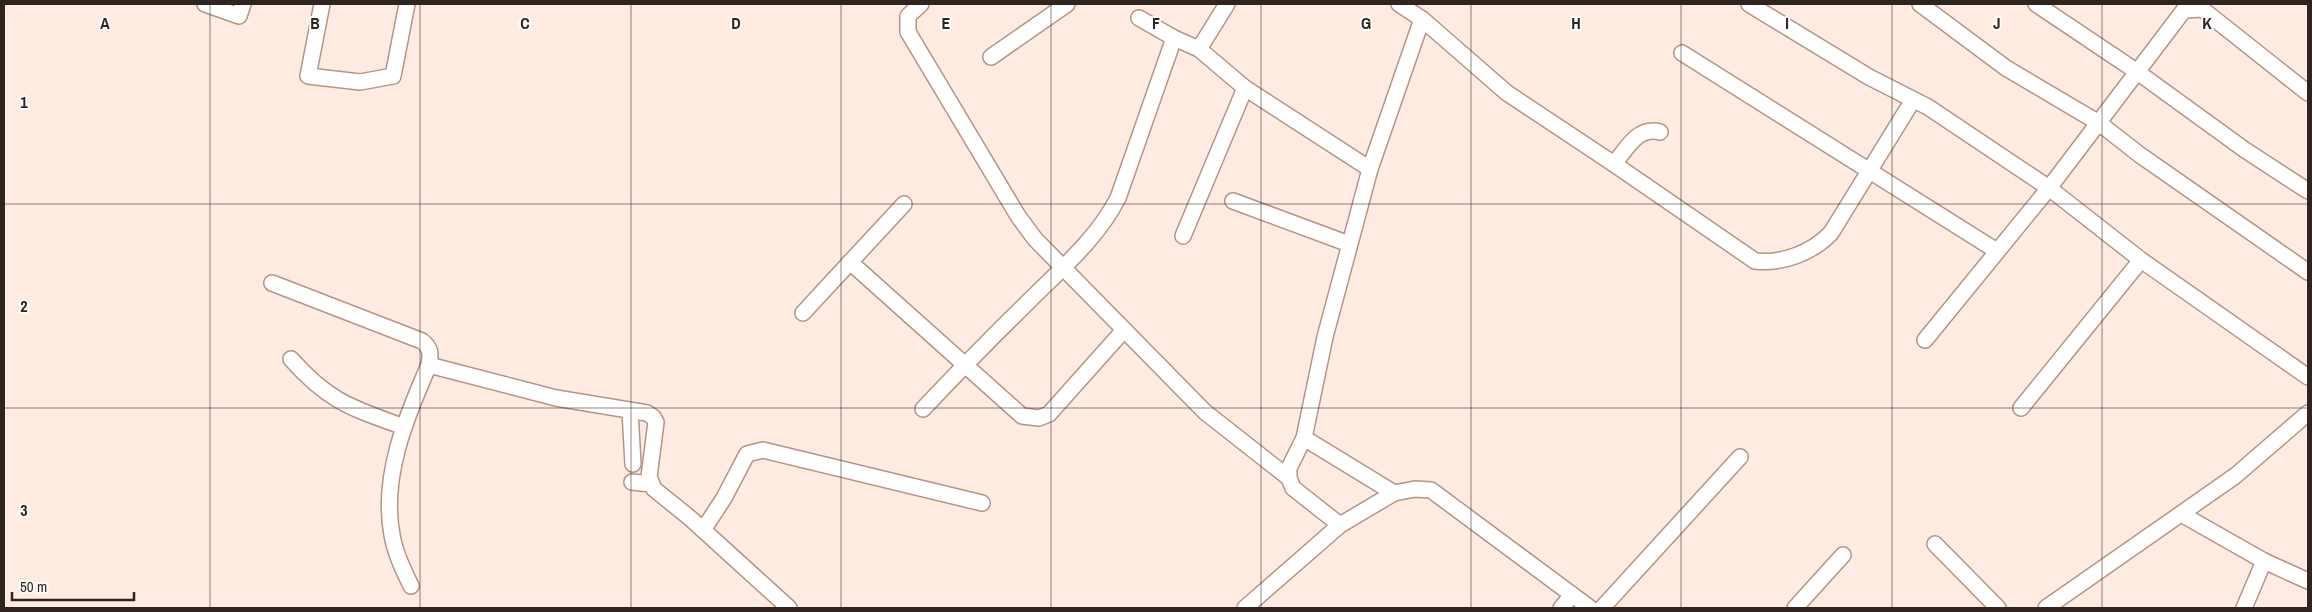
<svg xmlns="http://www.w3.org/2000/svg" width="2312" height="612" viewBox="0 0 2312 612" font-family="'Archivo Narrow',sans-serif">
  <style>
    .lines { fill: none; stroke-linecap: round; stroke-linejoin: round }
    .minor-casing { stroke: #b39587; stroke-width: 18 }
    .minor { stroke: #fff; stroke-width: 15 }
    .grid { fill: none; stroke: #30241f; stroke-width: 1; stroke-opacity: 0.55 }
    .grid-label { font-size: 16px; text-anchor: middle; font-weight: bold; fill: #30241f; stroke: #fdfdfd; stroke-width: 4; stroke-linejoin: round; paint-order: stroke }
  </style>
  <rect width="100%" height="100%" fill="#ffebe2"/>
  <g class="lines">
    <defs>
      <g id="minor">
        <polyline points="205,4 239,16 243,4"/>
        <polyline points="322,4 308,76 360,82 393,76 407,4"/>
        <polyline points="921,4 908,16 908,32 1018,216 1035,239 1205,412 1289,478"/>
        <polyline points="1749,4 1869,77 1928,107 2049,188 2141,260 2308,377"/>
        <polyline points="1920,4 2006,68 2099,123 2140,155 2308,272"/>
        <polyline points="2036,4 2136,71 2245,150 2308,191"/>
        <polyline points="1139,18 1174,38 1199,49 1245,88 1370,169 1325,337 1304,438 1289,468 1289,478 1293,488 1340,525"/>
        <polyline points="1422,19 1507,93 1614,164"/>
        <polyline points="1199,49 1227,4"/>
        <polyline points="1682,53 1997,251"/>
        <polyline points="991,57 1067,4"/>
        <path d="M1660,132c-22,-6 -33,16 -46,32l141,97c27,3 57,-8 76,-28l82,-133"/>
        <polyline points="1370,169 1422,19 1399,4"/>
        <polyline points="1233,201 1349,244"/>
        <polyline points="1183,236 1245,88"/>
        <polyline points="850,262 1022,416 1039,418 1049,414 1124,330"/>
        <path d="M272,283l150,58c9,7 9,13 7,24 -23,52 -48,112 -37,170 3,18 11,34 19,51"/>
        <polyline points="803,313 904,204"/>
        <polyline points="1925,340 2049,188 2184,10 2202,9 2308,93"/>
        <path d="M291,359c38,43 61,49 113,68"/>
        <polyline points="429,365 556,398 647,413 653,417 656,422 649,477 654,489 690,518 789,608"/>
        <polyline points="2021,408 2141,260"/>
        <path d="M923,409c34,-36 69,-72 105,-107 32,-32 69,-63 90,-104l56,-160"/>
        <polyline points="630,411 633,464"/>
        <polyline points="1304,438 1394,493"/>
        <polyline points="632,482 651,484"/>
        <polyline points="2183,515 2264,561"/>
        <polyline points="703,530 724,498 747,454 763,450 982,503"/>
        <polyline points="1935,544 1998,608"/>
        <polyline points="1245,608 1340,525 1394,493 1415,489 1431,490 1590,608"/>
        <polyline points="1561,608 1572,595"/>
        <polyline points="1602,608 1740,457"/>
        <polyline points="1795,608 1843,555"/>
        <polyline points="2046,608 2235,476 2308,413"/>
        <polyline points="2244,608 2264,561 2308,581"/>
      </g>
    </defs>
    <use href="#minor" class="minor-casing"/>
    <use href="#minor" class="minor"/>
  </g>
  <path class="grid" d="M210,4v604M420,4v604M631,4v604M841,4v604M1051,4v604M1261,4v604M1471,4v604M1681,4v604M1892,4v604M2102,4v604M4,204h2304M4,408h2304"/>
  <g class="grid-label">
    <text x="105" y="29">A</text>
    <text x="315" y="29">B</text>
    <text x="525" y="29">C</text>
    <text x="736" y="29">D</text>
    <text x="946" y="29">E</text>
    <text x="1156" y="29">F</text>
    <text x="1366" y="29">G</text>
    <text x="1576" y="29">H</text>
    <text x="1787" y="29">I</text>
    <text x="1997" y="29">J</text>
    <text x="2207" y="29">K</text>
    <text x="24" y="108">1</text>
    <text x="24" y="312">2</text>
    <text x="24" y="516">3</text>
  </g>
  <rect width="2312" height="612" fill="none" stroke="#30241f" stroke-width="10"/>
  <path d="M12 592v8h122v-8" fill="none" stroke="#30241f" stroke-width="2.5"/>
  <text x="20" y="592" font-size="15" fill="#30241f" stroke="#fdfdfd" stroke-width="4" paint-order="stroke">50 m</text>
</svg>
